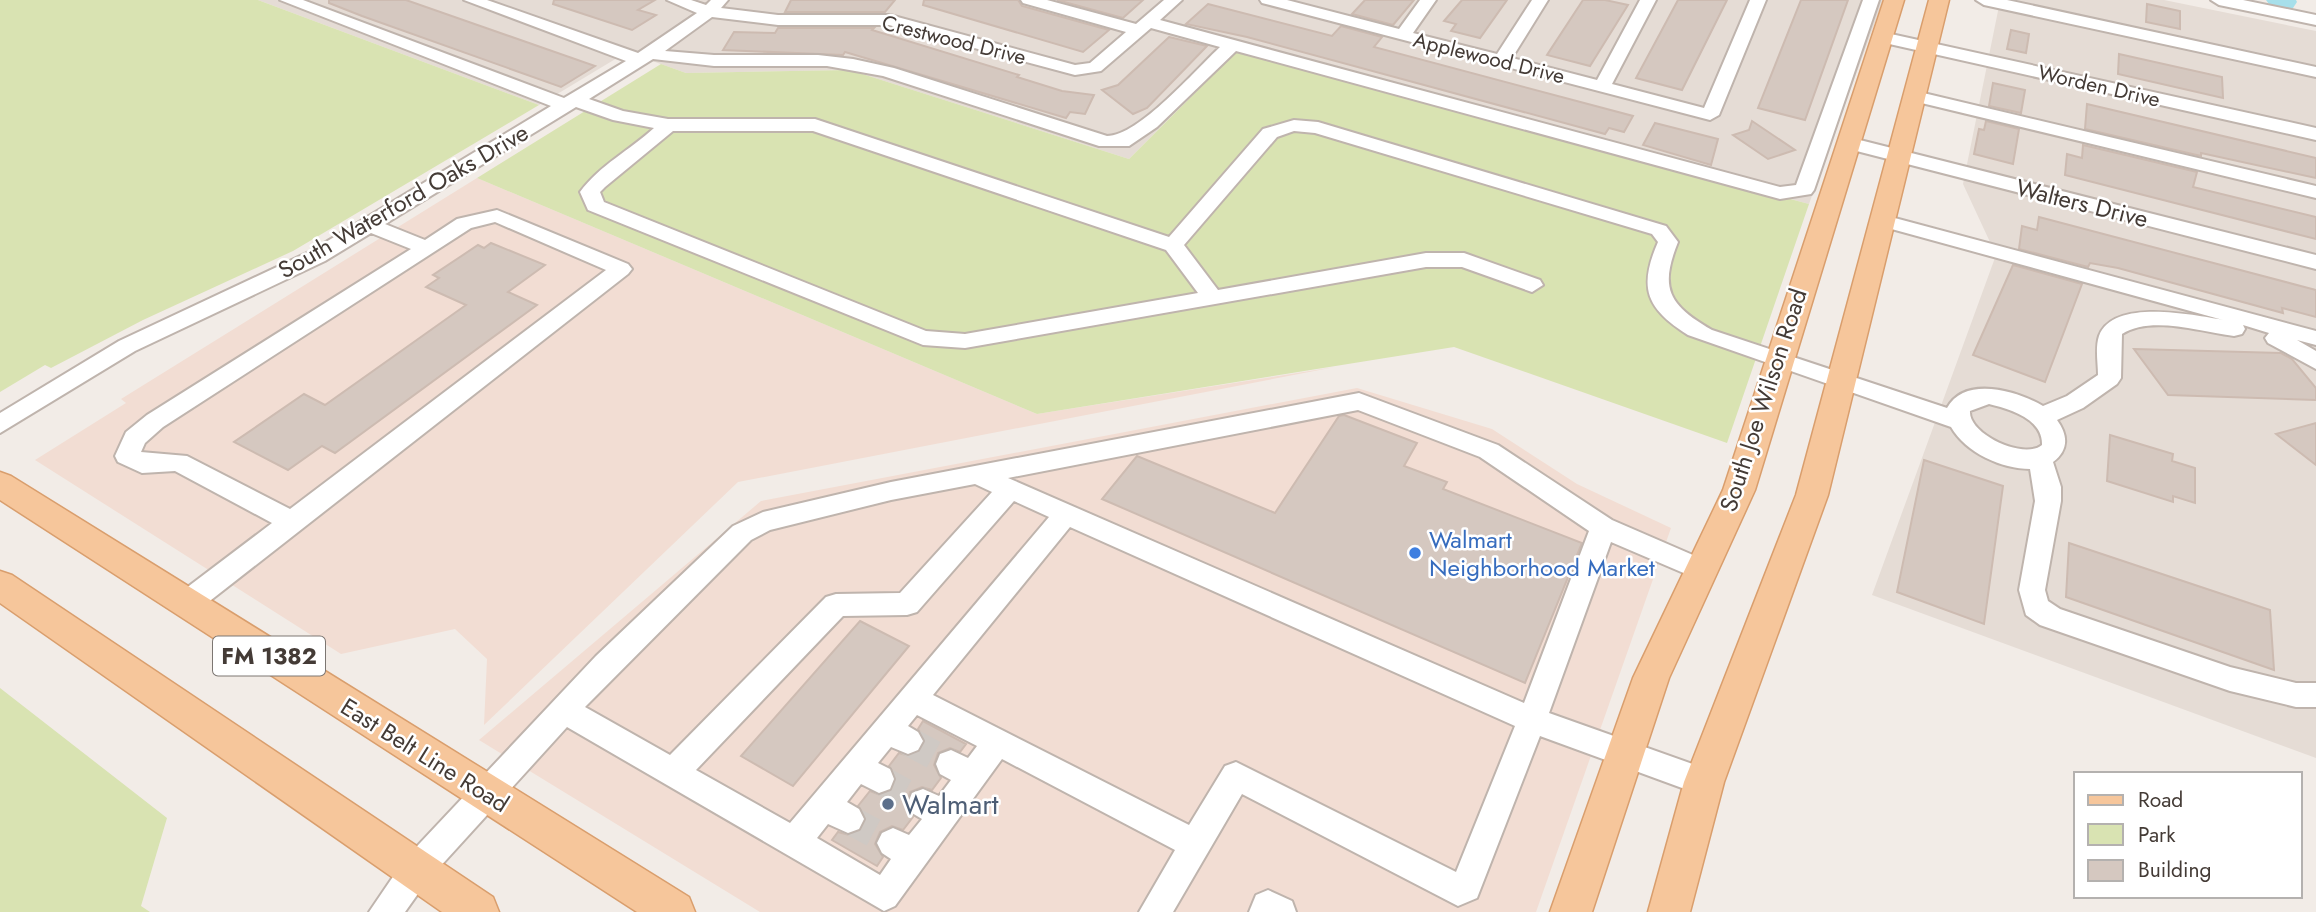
<svg xmlns="http://www.w3.org/2000/svg" width="2316" height="912" viewBox="0 0 2316 912" font-family="Jost,sans-serif">
  <style>
    .residential { fill: #e5dcd5 }
    .commercial { fill: #f2ddd3 }
    .green { fill: #d9e3b2 }
    .lines { fill: none; stroke-linecap: round; stroke-linejoin: round }
    .river { fill: #a7dfea; fill-rule: evenodd }
    .building { fill: #d5c8c0; stroke: #cdbbb1; stroke-width: 2 }
    .minor-tunnel { stroke: #cfc9c4; stroke-width: 29; stroke-dasharray: 29 15; stroke-linecap: butt }
    .minor-casing { stroke: #bfb4ad; stroke-width: 4 }
    .major-casing { stroke: #d99e6d; stroke-width: 3 }
    .minor { fill: #fff; fill-rule: evenodd }
    .major { fill: #f6c69b; fill-rule: evenodd }
    .shop-dot { fill: #3f7fe0; stroke: #fff; stroke-width: 2.5 }
    .service-dot { fill: #5c6f8a; stroke: #fff; stroke-width: 2.5 }
    .labels { text-anchor: middle; dominant-baseline: central; stroke-width: 5; stroke-linejoin: round; paint-order: stroke }
    .far-street-label { font-size: 21px; fill: #443b36; stroke: #fff }
    .shield { fill: #fff; stroke: #7c7672; stroke-width: 2 }
    .shield-label { font-size: 23px; font-weight: bold; fill: #443b36 }
    .street-label { font-size: 24px; fill: #443b36; stroke: #fff }
    .shop-label { font-size: 24px; fill: #366cbe; stroke: #fff; text-anchor: start }
    .near-service-label { font-size: 28px; fill: #4e5e75; stroke: #fff; text-anchor: start }
  </style>
  <rect width="100%" height="100%" fill="#f2ece7"/>
  <g class="residential">
    <polygon points="258,0 1883,0 1809,204 1238,50 1129,159 850,70 686,73 627,52 539,105"/>
    <polygon points="1975,0 2164,0 2316,31 2316,758 1872,595 1996,255 1963,184 1999,6"/>
  </g>
  <g class="commercial">
    <polygon points="477,178 1037,414 1335,367 738,482 484,725 487,659 455,629 341,654 35,460 126,403 121,399"/>
    <polygon points="1357,388 1492,429 1577,484 1671,528 1536,912 760,912 479,740 761,501"/>
  </g>
  <g class="green">
    <polygon points="0,0 258,0 539,105 293,251 143,320 51,368 45,365 0,392"/>
    <polygon points="1238,50 1809,204 1727,443 1454,347 1037,414 477,178 661,64 686,73 850,70 1129,159"/>
    <polygon points="0,688 167,818 141,906 150,912 0,912"/>
  </g>
  <g class="lines">
    <path class="river" d="M2266,0h30l1,2 -4,6c-12,3 -20,2 -27,-8z"/>
  </g>
  <g class="building">
    <polygon points="329,0 406,0 595,66 561,87 362,16 329,3"/>
    <polygon points="554,0 655,0 638,10 656,15 632,30 553,4"/>
    <polygon points="791,0 895,0 885,12 785,12"/>
    <polygon points="924,0 1018,0 1022,6 1109,30 1083,52 923,5"/>
    <polygon points="1057,0 1143,0 1123,18"/>
    <polygon points="1365,0 1414,0 1393,25 1352,14"/>
    <polygon points="1462,0 1507,0 1480,38 1451,31 1456,24 1444,21"/>
    <polygon points="1583,0 1605,0 1628,5 1590,66 1547,55"/>
    <polygon points="1678,0 1727,0 1682,90 1636,78"/>
    <polygon points="1801,0 1848,0 1805,120 1758,108"/>
    <polygon points="1208,4 1332,36 1341,26 1382,37 1374,47 1633,116 1624,132 1609,128 1605,134 1247,37 1186,24"/>
    <polygon points="2147,4 2180,11 2180,29 2146,22"/>
    <polygon points="778,28 874,28 872,30 1019,75 1017,77 1062,91 1094,95 1085,114 1070,112 1066,118 845,52 843,55 723,50 734,32 775,33"/>
    <polygon points="2011,30 2029,34 2026,53 2007,49"/>
    <polygon points="1169,37 1207,46 1147,108 1133,114 1102,90 1118,85"/>
    <polygon points="2119,54 2222,77 2223,98 2118,74"/>
    <polygon points="1993,83 2025,90 2021,113 1989,106"/>
    <polygon points="2087,104 2316,158 2316,178 2201,153 2201,156 2085,129"/>
    <polygon points="1752,121 1795,150 1768,159 1733,135 1749,130"/>
    <polygon points="1986,121 2019,129 2013,164 1974,154 1979,129 1984,130"/>
    <polygon points="1655,123 1718,139 1711,165 1643,145"/>
    <polygon points="2083,145 2197,172 2193,187 2316,217 2316,239 2065,175 2067,154 2082,158"/>
    <polygon points="2039,217 2316,290 2316,317 2282,308 2283,313 2118,268 2090,263 2088,267 2019,249 2022,226 2037,230"/>
    <polygon points="491,243 545,265 508,292 537,305 335,453 322,446 288,470 234,442 304,394 325,405 466,305 426,287 439,278 433,275 478,245 484,248"/>
    <polygon points="2013,265 2082,284 2045,382 1973,355"/>
    <polygon points="2134,349 2281,353 2292,359 2316,388 2316,400 2168,395"/>
    <polygon points="1344,415 1417,443 1404,466 1447,482 1443,489 1582,543 1525,683 1102,499 1137,456 1275,513 1339,416"/>
    <polygon points="2316,423 2316,465 2276,434"/>
    <polygon points="2110,435 2173,454 2172,461 2195,468 2195,503 2173,496 2173,502 2107,481"/>
    <polygon points="1924,460 2003,486 1984,624 1897,592"/>
    <polygon points="2069,543 2270,610 2274,670 2066,597"/>
    <polygon points="860,621 909,646 793,786 741,756"/>
    <polygon points="923,721 966,744 960,752 950,748 938,753 934,765 941,778 932,790 922,787 910,792 906,804 913,817 903,830 892,826 880,832 875,844 883,857 877,866 832,840 838,832 849,835 861,830 866,818 858,806 870,791 880,795 892,790 896,778 889,766 899,753 909,756 920,751 925,740 918,729"/>
  </g>
  <g class="lines">
    <g class="minor-tunnel">
      <polyline points="908,741 951,764"/>
      <polyline points="879,779 923,803"/>
      <polyline points="848,819 893,843"/>
    </g>
    <defs>
      <g id="minor">
        <path d="M280,0h23l261,98 62,-37 -162,-61h23l151,53 59,-40 -30,-13h24l15,5 5,-5h17l-7,8 57,7h112l185,50 15,-2 36,-31 -103,-29 -2,-3h26l89,24 28,-24h18l-22,20 620,167 16,-2 67,-185h16l-65,190 -3,4 -31,5 -544,-148 -79,76 -28,19h-30l-216,-70 -56,-10h-113l-61,-7 -64,40 34,12 45,8h147l354,118 94,-108 31,-9 24,2 348,104 12,16c-19,47 -9,63 34,88l235,78c18,-33 71,-17 96,-2l24,-10 31,-21c0,-13 -3,-27 1,-39 14,-38 94,-21 124,-16l-346,-95 -3,-4 3,-4h14l425,114v14l-19,-5 19,11v18l-48,-26 -3,-5 4,-5 -26,-8 2,4 -3,5 -8,2c-32,-4 -83,-21 -112,-2l-1,44 -4,6 -34,24 -26,12c11,15 12,30 -4,42l8,25v14l-16,89 3,11 12,8 170,58 66,16h20v24h-20l-66,-16 -190,-66 -14,-10 -7,-25 16,-89 -5,-32c-28,0 -64,-16 -79,-42l-263,-92c-42,-27 -50,-47 -30,-93l-6,-8 -337,-101 -21,-2 -17,6 -93,108 34,45 208,-37h38l76,27 3,5 -11,7 -70,-25h-36l-461,81 -42,-3 -335,-135 -8,-18c20,-27 50,-42 74,-64l-41,-8 -37,-13 -191,117 40,16 32,-21 40,-9 131,54 4,5 -4,5 -431,337 -10,3 -10,-3 -4,-8 4,-8 95,-72 -97,-52 -33,2 -24,-11 -3,-6 11,-24 21,-17 264,-166 -40,-16 -46,28 -190,90 -135,82v-20l119,-72 192,-90 240,-145zM712,17l66,8h111l186,50 26,-4 50,-43 69,19c-24,22 -81,89 -113,89l-213,-68 -41,-9 -35,-4h-104l-49,-4zM673,131h140l353,119 32,43 -233,41 -39,-3 -322,-129 -4,-10 5,-5zM495,222l111,48 -316,239 -103,-53 -46,-4 4,-9 18,-16 308,-199zM1989,404c21,5 54,15 53,41 -18,15 -74,-11 -72,-34z"/>
        <polygon points="1260,0 1287,0 1399,29 1420,0 1436,0 1413,33 1497,54 1532,0 1548,0 1512,58 1597,80 1640,0 1656,0 1612,84 1704,108 1750,0 1766,0 1719,115 1710,120 1262,3"/>
        <polygon points="1976,0 2007,0 2316,67 2316,77 1984,5"/>
        <polygon points="2211,0 2243,0 2316,15 2316,25 2219,5"/>
        <polygon points="1882,32 2316,128 2316,140 1876,41 1874,37"/>
        <polygon points="1915,91 2316,186 2316,198 1909,100 1906,96 1909,92"/>
        <polygon points="1848,137 2316,255 2316,269 1841,147 1839,143 1841,139"/>
        <path d="M1359,393l139,52 114,75 97,42 4,7 -4,7 -9,4 -89,-38 -62,171 166,59 4,10 -4,10 -11,4 -164,-60 -63,162 -19,8 -216,-112 -69,118h-34l36,-62 -173,-91 -107,147 -11,5 -317,-184 -140,154 -22,31h-36l36,-53 191,-203 137,-130 30,-14 128,-30zM1358,410l122,47 109,74 -65,172 -516,-225zM975,484l17,8 -92,101 -64,1 -10,3 -156,158 -85,-48 166,-167 19,-10 121,-30zM1014,501l35,16 -259,306 -94,-53 147,-154 64,-1 10,-3zM1070,527l445,199 -59,146 -220,-110 -11,4 -36,59 -256,-130zM917,715l60,31 -9,12 -17,-8 -11,4 -4,10 4,10 11,6 -12,16 -16,-7 -11,4 -4,10 4,10 10,6 -13,16 -16,-7 -11,5 -5,10 5,10 9,6 -11,16 -63,-37 11,-14 20,9 11,-4 5,-10 -5,-10 -12,-7 14,-18 18,9 11,-4 4,-10 -4,-10 -12,-6 13,-16 17,7 10,-4 5,-9 -5,-9 -10,-6z"/>
        <polygon points="1268,890 1292,901 1296,912 1249,912 1256,895"/>
      </g>
      <g id="major">
        <polygon points="1884,0 1904,0 1755,490 1669,678 1592,912 1550,912 1633,678 1723,490"/>
        <polygon points="1929,0 1949,0 1828,495 1724,782 1690,912 1648,912 1684,782 1796,495"/>
        <polygon points="0,472 11,476 689,897 695,912 637,912 0,500"/>
        <polygon points="0,571 12,575 493,897 499,912 442,912 0,603"/>
      </g>
    </defs>
    <use href="#minor" class="minor-casing"/>
    <use href="#major" class="major-casing"/>
    <use href="#minor" class="minor"/>
    <use href="#major" class="major"/>
  </g>
  <circle class="shop-dot" cx="1415" cy="553" r="7"/>
  <circle class="service-dot" cx="888" cy="804" r="7"/>
  <g class="labels">
    <g class="far-street-label">
      <text transform="translate(954 40) rotate(14)">Crestwood Drive</text>
      <text transform="translate(1489 58) rotate(14)">Applewood Drive</text>
      <text transform="translate(2099 86) rotate(13)">Worden Drive</text>
    </g>
    <rect class="shield" x="213" y="636.5" width="112" height="39" rx="5"/>
    <g class="shield-label">
      <text x="269" y="656">FM 1382</text>
    </g>
    <g class="street-label">
      <text transform="translate(403 201) rotate(-30)">South Waterford Oaks Drive</text>
      <text transform="translate(2082 203) rotate(14)">Walters Drive</text>
      <text transform="translate(1763 400) rotate(-72)">South Joe Wilson Road</text>
      <text transform="translate(425 755) rotate(32)">East Belt Line Road</text>
    </g>
    <g class="shop-label">
      <text x="1429" y="539">Walmart<tspan x="1429" dy="28">Neighborhood Market</tspan></text>
    </g>
    <g class="near-service-label">
      <text x="902" y="804">Walmart</text>
    </g>
  </g>
  <rect x="2074" y="772" width="228" height="126" fill="#ffffff" stroke="#b4b1af" stroke-width="2"/>
  <rect x="2088" y="795" width="35" height="10" fill="#f6c69b" stroke="#b4b1af" stroke-width="2"/>
  <text x="2138" y="807" font-size="21" fill="#443b36">Road</text>
  <rect x="2088" y="824" width="35" height="21" fill="#d9e3b2" stroke="#b4b1af" stroke-width="2"/>
  <text x="2138" y="842" font-size="21" fill="#443b36">Park</text>
  <rect x="2088" y="860" width="35" height="21" fill="#d5c8c0" stroke="#b4b1af" stroke-width="2"/>
  <text x="2138" y="877" font-size="21" fill="#443b36">Building</text>
</svg>
